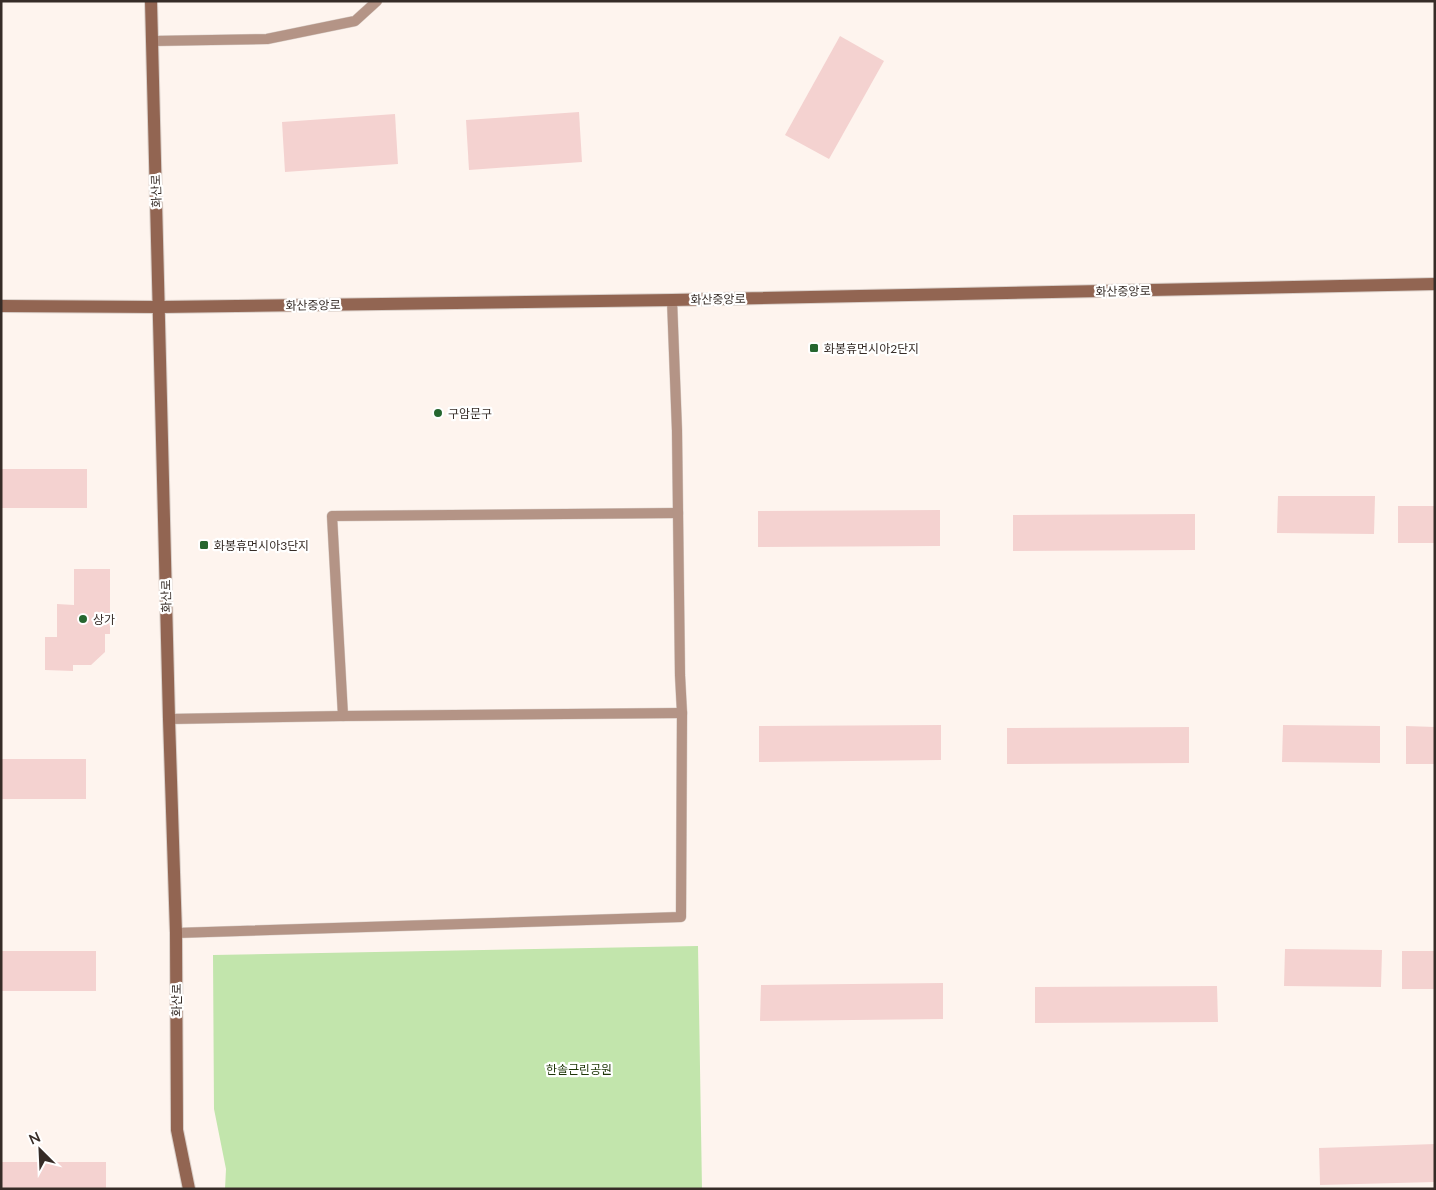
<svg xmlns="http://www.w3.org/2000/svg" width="1436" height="1190" viewBox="0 0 1436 1190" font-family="Lato,'Noto Sans KR',sans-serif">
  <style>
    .green { fill: #c2e5ac }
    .building { fill: #f4d2d0 }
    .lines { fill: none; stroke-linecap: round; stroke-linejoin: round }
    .lane-casing { stroke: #dad0ca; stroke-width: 11 }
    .secondary-casing { stroke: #dad0ca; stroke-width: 14 }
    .lane { stroke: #b49486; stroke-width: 10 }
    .secondary { stroke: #926552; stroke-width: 12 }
    .poi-dot { fill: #25662f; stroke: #fff; stroke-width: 2 }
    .labels { text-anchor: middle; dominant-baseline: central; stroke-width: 4.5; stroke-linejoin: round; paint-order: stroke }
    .street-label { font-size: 12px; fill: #362c27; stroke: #fff }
    .poi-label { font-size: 12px; fill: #362c27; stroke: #fff; text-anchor: start }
    .park-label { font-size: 12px; fill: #1d3507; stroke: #fff }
  </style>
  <rect width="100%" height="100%" fill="#fef4ee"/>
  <polygon class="green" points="698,946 702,1189 225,1189 226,1169 214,1109 213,955"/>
  <g class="building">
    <polygon points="840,36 884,61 829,159 785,135"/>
    <polygon points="579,112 582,162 469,170 466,120"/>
    <polygon points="395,114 398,164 285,172 282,122"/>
    <rect x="1" y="469" width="86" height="39"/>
    <polygon points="1278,496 1375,496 1374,534 1277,533"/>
    <rect x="1398" y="506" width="37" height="37"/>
    <polygon points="940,510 940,546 758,547 758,511"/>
    <polygon points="1195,514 1195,550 1013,551 1013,515"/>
    <polygon points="74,569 110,569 110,634 105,634 105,652 91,665 73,665 73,671 45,670 45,637 57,637 57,604 74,605"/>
    <polygon points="941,725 941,760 759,762 759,726"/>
    <polygon points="1283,725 1380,726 1380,763 1282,762"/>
    <polygon points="1406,726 1435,727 1435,764 1406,764"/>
    <polygon points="1189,727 1189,763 1007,764 1007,728"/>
    <rect x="1" y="759" width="85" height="40"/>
    <polygon points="1285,949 1382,950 1381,987 1284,986"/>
    <rect x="1" y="951" width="95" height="40"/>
    <rect x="1402" y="951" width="33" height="38"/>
    <polygon points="943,983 943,1019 760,1021 761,985"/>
    <polygon points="1217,986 1218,1022 1035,1023 1035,987"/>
    <polygon points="1435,1144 1435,1182 1320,1185 1319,1148"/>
    <rect x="1" y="1162" width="105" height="27"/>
  </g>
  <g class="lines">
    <defs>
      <g id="lane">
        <polyline points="152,41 267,39 355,21 377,1"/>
        <polyline points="343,716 332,516 678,513"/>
        <polyline points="169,719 343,716 682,713"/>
        <polyline points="176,933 681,917 682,713 680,675 677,431 672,300"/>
      </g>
      <g id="secondary">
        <polyline points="151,1 169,719 176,933 177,1130 189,1189"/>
        <polyline points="1,306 159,307 672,300 1435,284"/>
      </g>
    </defs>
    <use href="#lane" class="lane-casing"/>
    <use href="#secondary" class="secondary-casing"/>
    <use href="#lane" class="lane"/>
    <use href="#secondary" class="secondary"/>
  </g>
  <g class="poi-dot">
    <rect x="809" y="343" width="10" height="10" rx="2.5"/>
    <circle cx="438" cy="413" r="5"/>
    <rect x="199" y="540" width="10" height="10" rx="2.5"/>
    <circle cx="83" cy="619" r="5"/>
  </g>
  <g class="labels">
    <g class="street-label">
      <text transform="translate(156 191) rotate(-92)">화산로</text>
      <text transform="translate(1123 291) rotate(-1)">화산중앙로</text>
      <text transform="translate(718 299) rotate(-1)">화산중앙로</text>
      <text transform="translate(313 305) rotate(-1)">화산중앙로</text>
      <text transform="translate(166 596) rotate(-91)">화산로</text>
      <text transform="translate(176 1000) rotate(-90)">화산로</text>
    </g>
    <g class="poi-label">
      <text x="824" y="348">화봉휴먼시아2단지</text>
      <text x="448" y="413">구암문구</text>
      <text x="214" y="545">화봉휴먼시아3단지</text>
      <text x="93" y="619">상가</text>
    </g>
    <g class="park-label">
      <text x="579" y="1069">한솔근린공원</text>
    </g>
  </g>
  <rect width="1436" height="1190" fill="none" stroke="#362c27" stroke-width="5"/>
  <g transform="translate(40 1150) rotate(336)" stroke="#ffffff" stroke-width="4" paint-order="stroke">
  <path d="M0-4L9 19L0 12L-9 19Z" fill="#362c27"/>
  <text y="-8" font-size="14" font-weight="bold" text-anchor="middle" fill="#362c27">N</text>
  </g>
</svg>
